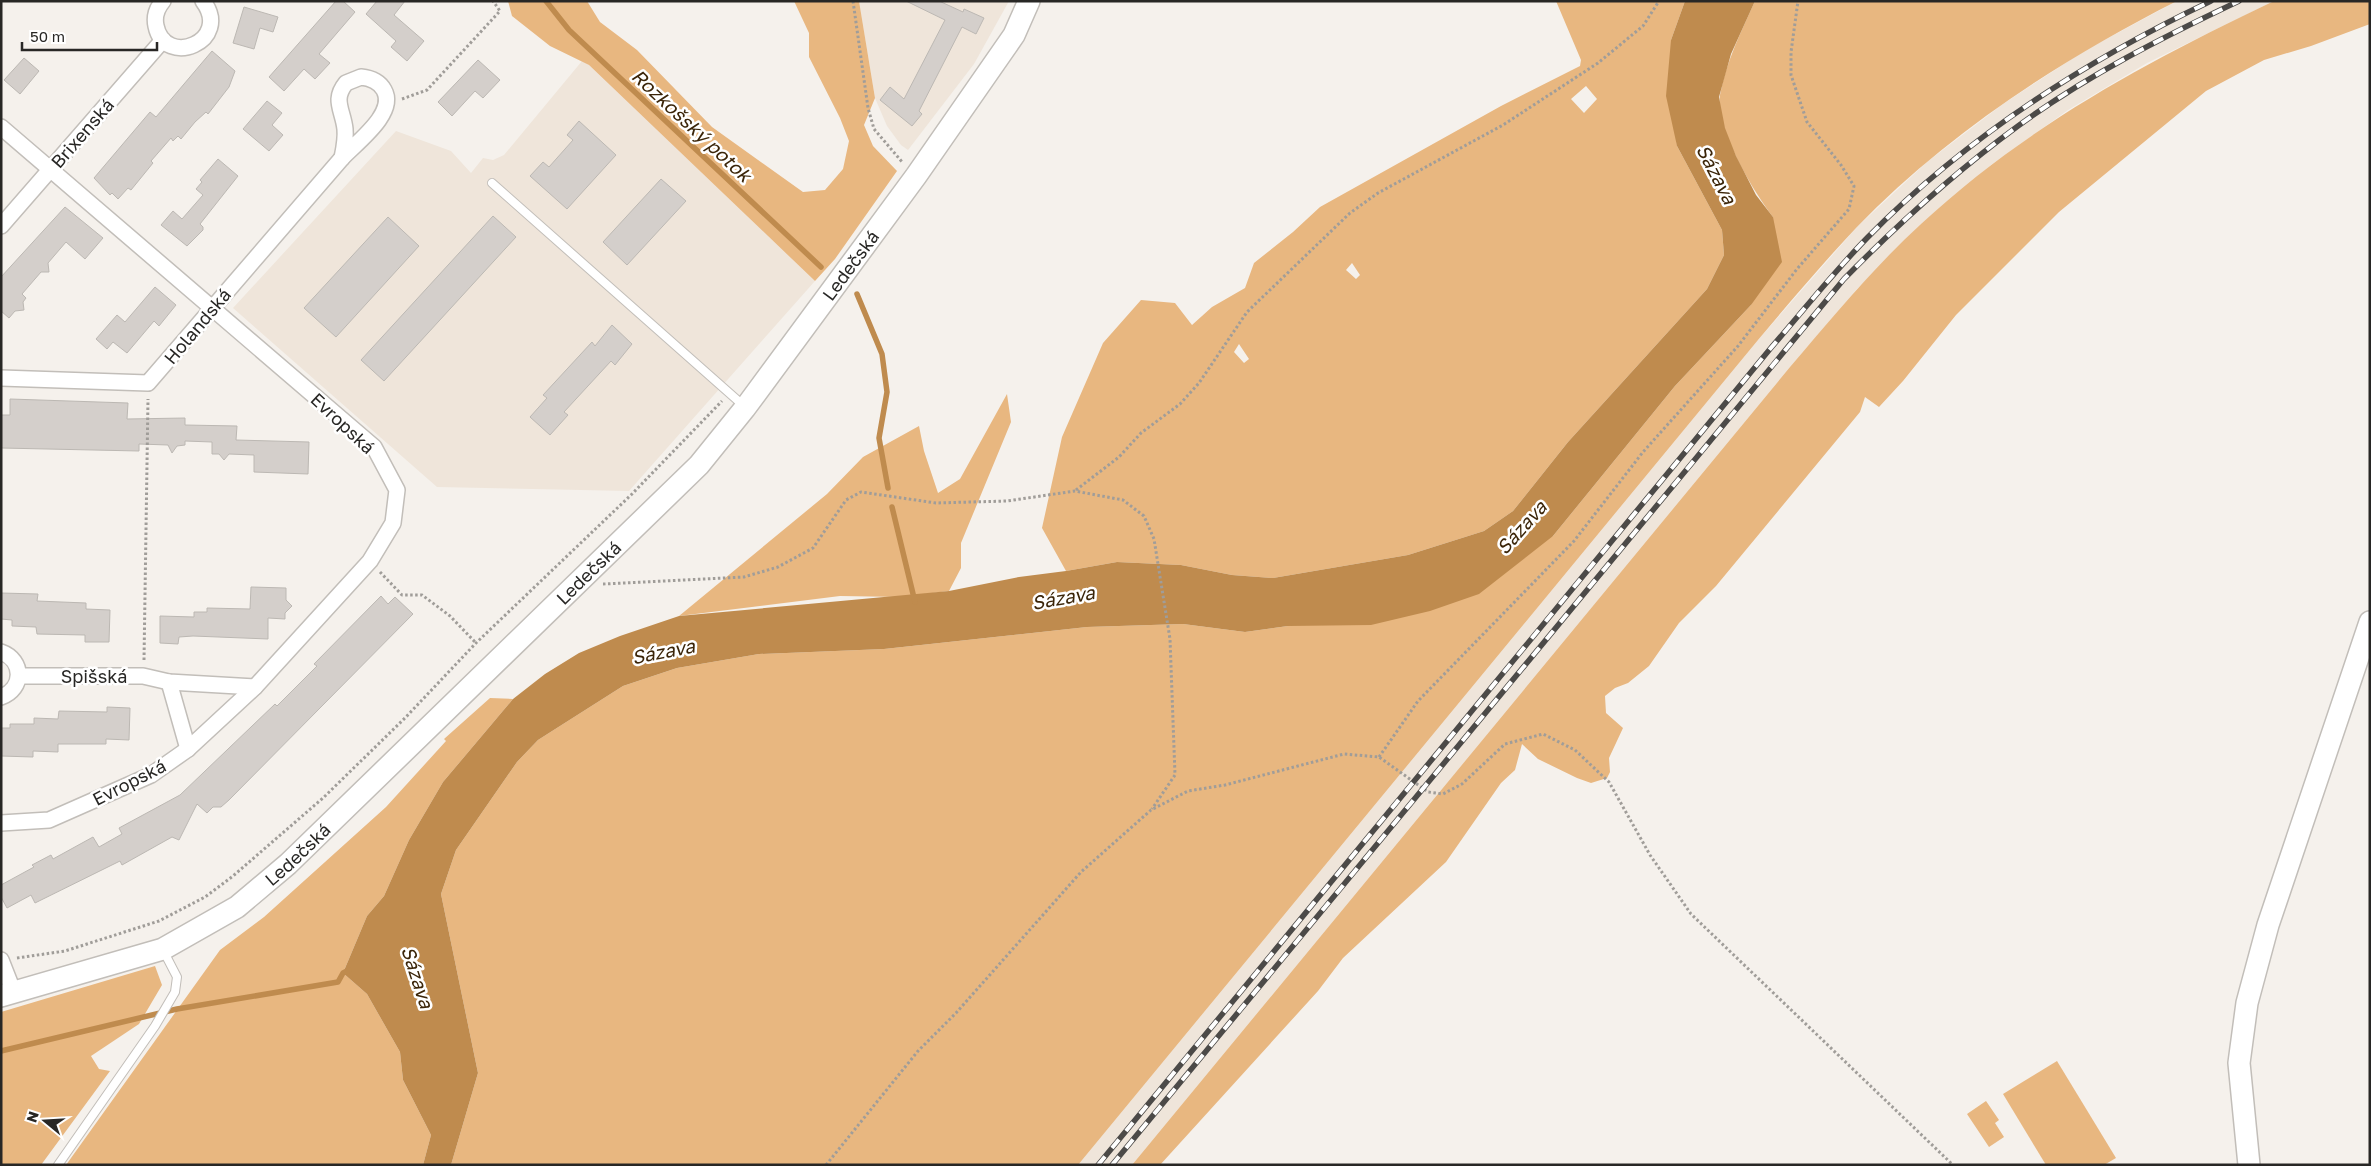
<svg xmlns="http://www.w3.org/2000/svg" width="2371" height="1166" viewBox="0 0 2371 1166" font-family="'Golos Text',sans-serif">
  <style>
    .built { fill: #efe5da }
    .green { fill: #e8b780; fill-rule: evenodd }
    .water { fill: #bf8b4e }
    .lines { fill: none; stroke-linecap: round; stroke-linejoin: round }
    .stream { stroke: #bf8b4e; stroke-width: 5.5 }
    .building { fill: #d4cfcb; stroke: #bcb8b3 }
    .lane-casing { stroke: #c2beb9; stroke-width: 10 }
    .street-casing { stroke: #c2beb9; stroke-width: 18 }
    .secondary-casing { stroke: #c2beb9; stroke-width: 24 }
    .path { stroke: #a09d99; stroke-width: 3; stroke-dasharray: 2.5 2.5; stroke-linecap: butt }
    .lane { stroke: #fff; stroke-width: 8 }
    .street { stroke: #fff; stroke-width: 15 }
    .secondary { stroke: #fff; stroke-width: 21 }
    .rail-casing { stroke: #4c4a48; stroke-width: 5.5 }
    .rail { stroke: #fff; stroke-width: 4; stroke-dasharray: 11; stroke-linecap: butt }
    .labels { text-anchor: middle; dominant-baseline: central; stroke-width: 5; stroke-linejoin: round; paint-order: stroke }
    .street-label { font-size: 18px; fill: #282725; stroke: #fff }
    .water-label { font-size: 19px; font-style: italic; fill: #3b2509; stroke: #fff }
  </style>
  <rect width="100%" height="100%" fill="#f5f1ec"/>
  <g class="built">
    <polygon points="859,1 1009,1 974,64 908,150 901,145 887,126 875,98"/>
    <polygon points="2177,1 2274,1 2147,63 2068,110 1991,165 1921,224 1857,289 1790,367 1132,1165 1078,1165 1758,340 1857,227 1927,162 2003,104 2084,51"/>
    <polygon points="582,61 589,65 815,281 629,491 437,487 233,308 396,131 451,151 471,173 483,158 493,160 504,155"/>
  </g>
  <g class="green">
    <polygon points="508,1 587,1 600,22 637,50 712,127 803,192 825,190 843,169 849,141 840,118 809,57 809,33 794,1 859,1 875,98 864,125 873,146 897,171 835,259 815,281 589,65 550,46 512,16"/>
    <path d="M1556,1h129l-14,39 6,106 45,84 2,25 -17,34 -139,153 -55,69 -29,20 -76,24 -135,23 -41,-3 -51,-10 -64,-3 -51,9 -24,-43 20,-91 41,-94 38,-43 34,3 17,22 20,-18 33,-19 9,-25 39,-31 27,-25 181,-101 79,-40 1,-6zM1586,86l11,13 -13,14 -13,-14zM1352,263l8,12 -4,4 -10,-9zM1239,344l10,15 -5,4 -10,-11z"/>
    <path d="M1755,1h422c-118,60 -229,132 -321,227 -34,36 -66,74 -98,112l-680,825h-627l27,-92 -37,-179 15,-44 61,-88 21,-22 85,-54 54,-18 82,-14 125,-5 203,-22 96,-3 62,8 43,-6 265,-90 122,-150 76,-81 22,-88c-20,-26 -58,-89 -53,-122 6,-33 21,-63 35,-94z"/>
    <path d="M2274,1h96v23l-59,22 -47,14 -58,31 -147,121 -103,103 -53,66 -24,26 -14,-10 -5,15 -144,174 -37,37 -30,43 -21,17 -13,5 -10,8 1,17 17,15 -14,30 1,14 -3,6 -16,5 -14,-5 -39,-19 -16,-15 -7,26 -14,13 -55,79 -103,96 -25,33 -158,174h-28l658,-798c42,-49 83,-99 131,-143 106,-98 223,-161 353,-223z"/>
    <polygon points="1007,394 1011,422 961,543 961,568 949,591 901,597 840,596 679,616 827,494 863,457 919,426 924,451 938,493 960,479"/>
    <polygon points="490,698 513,699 443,782 409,840 384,896 367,916 343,973 367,994 400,1052 403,1080 431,1135 423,1165 66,1165 220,950 264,917 386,807 446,741 444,739"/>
    <polygon points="155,966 162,985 139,1024 91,1056 99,1069 110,1071 41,1165 1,1165 1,1012"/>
    <polygon points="2057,1061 2116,1158 2104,1165 2046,1165 2003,1094"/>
    <polygon points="1986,1101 1999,1120 1995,1123 2004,1137 1989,1147 1967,1114"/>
  </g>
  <polygon class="water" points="1685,1 1755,1 1731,54 1719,97 1725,128 1736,156 1756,195 1773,217 1782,262 1751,305 1675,386 1553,536 1479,594 1430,611 1371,625 1288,626 1245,632 1183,624 1087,627 884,649 759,654 677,668 623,686 538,740 517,762 456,850 441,894 478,1073 451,1165 423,1165 431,1135 403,1080 400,1052 367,994 343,973 367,916 384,896 409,840 443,782 513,699 545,674 579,653 620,636 679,616 949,591 1019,577 1066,571 1117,562 1181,565 1232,575 1273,578 1408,555 1484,531 1513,511 1568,442 1707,289 1724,255 1722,230 1677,146 1666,96 1671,40"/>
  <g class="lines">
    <g class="stream">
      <polyline points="546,1 569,30 821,267"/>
      <polyline points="857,294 882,354 887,392 879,438 888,488"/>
      <polyline points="892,507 915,602"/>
      <polyline points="1,1051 177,1009 338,982 343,973 349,970"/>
    </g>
  </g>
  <g class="building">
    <polygon points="336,1 343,1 355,12 319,54 330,63 315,79 304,69 284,91 269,77"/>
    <polygon points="377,1 405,1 394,15 424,41 407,61 391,47 396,41 366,14"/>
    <polygon points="906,1 939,1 963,12 964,9 984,18 976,34 962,27 919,111 922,114 912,126 880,100 890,87 904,99 945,20"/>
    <polygon points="244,7 278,17 273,32 260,28 254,49 233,43"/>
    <polygon points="212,51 235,71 229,87 208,114 206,112 195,122 181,139 178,136 173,141 171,138 151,161 153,163 131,190 128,188 118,199 112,193 110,195 94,178 150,112 156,117"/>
    <polygon points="24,58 39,71 20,94 4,80"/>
    <polygon points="478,60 500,80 483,98 475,91 452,116 438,102"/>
    <polygon points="267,101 282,113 272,125 283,135 269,151 243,129"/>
    <polygon points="579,121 616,155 567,209 530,176 543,162 549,167 573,140 567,135"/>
    <polygon points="218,159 238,176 200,224 203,227 203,230 187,246 161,225 173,211 182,219 203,195 196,189 202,182 200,180"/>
    <polygon points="661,179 686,201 627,265 603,242"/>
    <polygon points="65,207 103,238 85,259 66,242 48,263 49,272 41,272 22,294 26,298 23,302 24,310 15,311 9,318 1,311 1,277"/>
    <polygon points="493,216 516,237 384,381 361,360"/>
    <polygon points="388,217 419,246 336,337 304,308"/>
    <polygon points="155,287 176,305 159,326 154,321 127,353 113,342 107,349 96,339 117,315 125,322"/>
    <polygon points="612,325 632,344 615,365 611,361 564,412 568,415 550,435 530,417 547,398 543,395 592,342 595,346"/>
    <polygon points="10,399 128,403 127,419 185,418 185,425 237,426 236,440 309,442 308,474 254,472 254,455 229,454 224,460 219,454 212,454 212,442 185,441 185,445 177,446 172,453 168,445 139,444 139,451 1,448 1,415 10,415"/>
    <polygon points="251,587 286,588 286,600 292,606 285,613 285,619 268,618 268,639 193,636 179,637 178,644 160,643 160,616 194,617 194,612 207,612 207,608 250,609"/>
    <polygon points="1,593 38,594 37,601 86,603 86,609 110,610 109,642 85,642 85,635 37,634 36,627 12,626 12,620 1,619"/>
    <polygon points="381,596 388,604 395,597 413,614 229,800 221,807 213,807 207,813 197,804 179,840 172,837 122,865 120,861 35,903 31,895 7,908 1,897 1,885 34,867 32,865 51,855 53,859 93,837 99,847 122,834 119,828 180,795 275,704 277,706 317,666 314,664"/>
    <polygon points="107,707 130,708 129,740 106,739 106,744 58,744 58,752 33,751 33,757 1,756 1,728 10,728 10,724 34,724 34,718 58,719 59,711 107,712"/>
  </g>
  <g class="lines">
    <defs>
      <g id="lane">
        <polyline points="492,183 744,406"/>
        <polyline points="58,1165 155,1026 175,992 177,977 163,950"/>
      </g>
      <g id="street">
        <path d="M163,1c-6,7 -9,16 -7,25 9,43 77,15 47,-25"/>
        <path d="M361,77c10,1 18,4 23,13 13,23 -27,52 -42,68 2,-10 4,-19 3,-29 -2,-19 -13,-29 1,-46z"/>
        <polyline points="1,127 374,447 397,490 393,523 370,561 255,687 188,749 151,775 49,820 1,823"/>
        <polyline points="1,226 163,40"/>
        <polyline points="1,378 148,383 342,158"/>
        <path d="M1,652c23,8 23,37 0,45"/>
        <polyline points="19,676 143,676 169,682 255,687"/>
        <polyline points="169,682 188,749"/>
        <polyline points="1,960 14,993"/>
      </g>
      <g id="secondary">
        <path id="s1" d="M1,996l162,-47 74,-42 51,-43 411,-399 46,-57 171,-232 98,-141 15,-34"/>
        <polyline points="2249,1165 2239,1063 2247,1003 2268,925 2370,622"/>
      </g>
    </defs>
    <use href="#lane" class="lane-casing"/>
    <use href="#street" class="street-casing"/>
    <use href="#secondary" class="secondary-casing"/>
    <g class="path">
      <polyline points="853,1 868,108 874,129 903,163"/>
      <polyline points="402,99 427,90 500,11 493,1"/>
      <polyline points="1076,490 1119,457 1141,433 1180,404 1199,383 1247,312 1350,213 1378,193 1503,125 1598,63 1643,26 1659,1"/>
      <polyline points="380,572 402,595 422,595 450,616 476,643"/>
      <polyline points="603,584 744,577 778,567 813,548 846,500 861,492 936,503 1007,501 1075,491 1123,500 1144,516 1154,539 1170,639 1175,775 1152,809"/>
      <polyline points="144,660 148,399"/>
      <polyline points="1379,757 1418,701 1574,541 1643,452 1738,346 1797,269 1849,209 1854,186 1841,165 1807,122 1791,75 1791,52 1798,1"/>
      <polyline points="17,958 65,951 159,921 205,897 233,876 323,798 405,718 476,643 632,494 722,401"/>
      <polyline points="826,1165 918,1051 956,1013 1081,872 1151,810 1188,791 1225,785 1344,754 1379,757 1428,792 1443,794 1462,784 1505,744 1543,734 1575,750 1609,782 1650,855 1691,914 1953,1165"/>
    </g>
    <use href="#lane" class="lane"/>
    <use href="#street" class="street"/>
    <use href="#secondary" class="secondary"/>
    <defs>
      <g id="rail">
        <path d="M1098,1165l672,-816c32,-37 63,-76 97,-111 98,-100 218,-177 344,-237"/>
        <path d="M1112,1165l732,-886c55,-56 111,-107 174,-153 68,-50 145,-89 221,-125"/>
      </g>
    </defs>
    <use href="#rail" class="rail-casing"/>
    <use href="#rail" class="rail"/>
  </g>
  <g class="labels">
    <g class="street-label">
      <text transform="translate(82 133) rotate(-49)">Brixenská</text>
      <text stroke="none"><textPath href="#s1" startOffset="1144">Ledečská</textPath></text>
      <text transform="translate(197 326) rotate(-50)">Holandská</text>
      <text transform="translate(343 423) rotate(43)">Evropská</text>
      <text stroke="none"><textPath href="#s1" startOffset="739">Ledečská</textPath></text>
      <text x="94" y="676">Spišská</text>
      <text transform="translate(129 782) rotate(-27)">Evropská</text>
      <text stroke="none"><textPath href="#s1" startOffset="334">Ledečská</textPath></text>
    </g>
    <g class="water-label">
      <text transform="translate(692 125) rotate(43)">Rozkošský potok</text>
      <text transform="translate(1717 174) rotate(63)">Sázava</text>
      <text transform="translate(1521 527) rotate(-48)">Sázava</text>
      <text transform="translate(1063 597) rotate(-10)">Sázava</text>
      <text transform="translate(663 651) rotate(-11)">Sázava</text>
      <text transform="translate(418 977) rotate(72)">Sázava</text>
    </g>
  </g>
  <rect width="2371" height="1166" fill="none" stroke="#282725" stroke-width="5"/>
  <g transform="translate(45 1121) rotate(288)" stroke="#ffffff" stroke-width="4" paint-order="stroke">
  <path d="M0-4L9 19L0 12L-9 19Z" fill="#282725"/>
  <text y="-8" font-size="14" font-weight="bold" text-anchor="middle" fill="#282725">N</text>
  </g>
  <path d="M22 42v8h135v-8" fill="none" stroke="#282725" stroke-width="2.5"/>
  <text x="30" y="42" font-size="15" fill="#282725" stroke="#ffffff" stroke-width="4" paint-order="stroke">50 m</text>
</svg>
